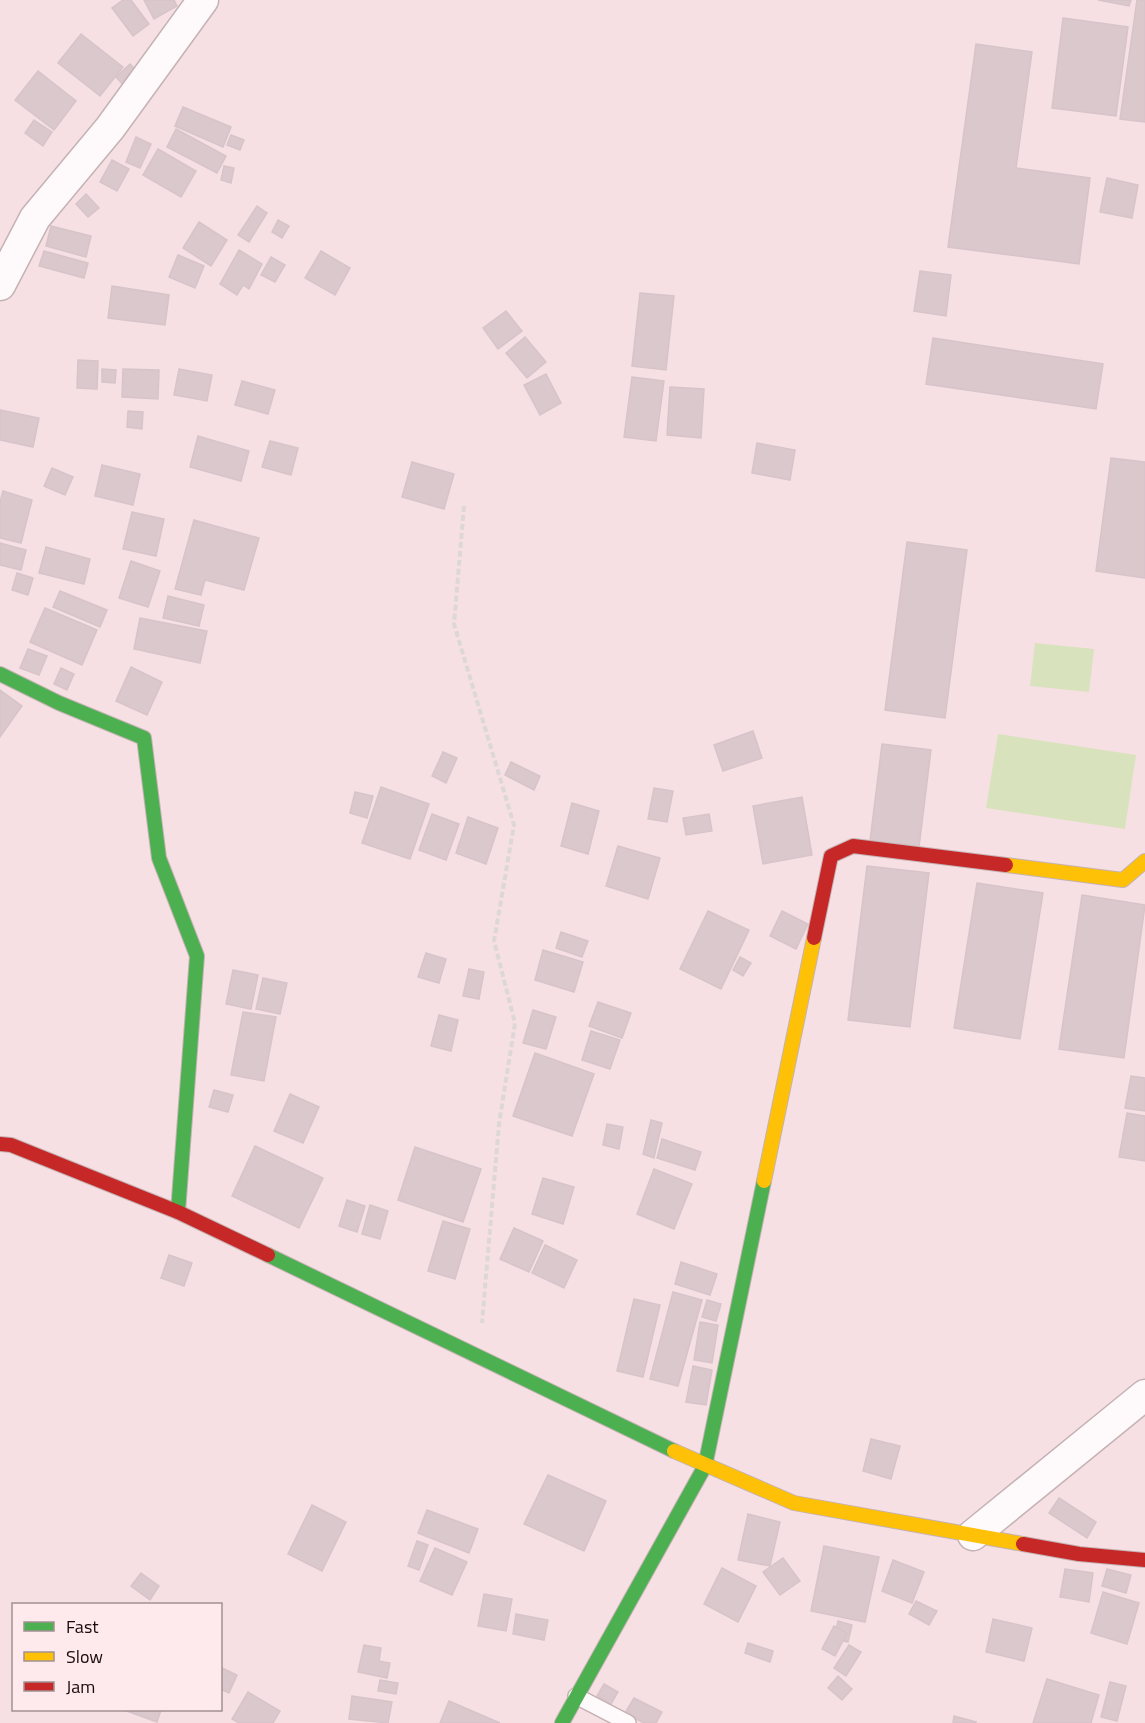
<svg xmlns="http://www.w3.org/2000/svg" width="1145" height="1723" viewBox="0 0 1145 1723" font-family="'Titillium Web',sans-serif">
  <style>
    .green { fill: #d8e2bc }
    .building { fill: #dac8cd; stroke: #d7c4ca; stroke-width: 1.5 }
    .lines { fill: none; stroke-linecap: round; stroke-linejoin: round }
    .lane-casing { stroke: #c4b2b4; stroke-width: 18 }
    .street-casing { stroke: #c4b2b4; stroke-width: 33 }
    .fast-casing { stroke: #c4b2b4; stroke-width: 16 }
    .slow-casing { stroke: #c4b2b4; stroke-width: 16 }
    .jam-casing { stroke: #c4b2b4; stroke-width: 16 }
    .path { stroke: #ddd7d8; stroke-width: 4; stroke-dasharray: 6 3; stroke-linecap: butt }
    .lane { stroke: #fefafb; stroke-width: 15 }
    .street { stroke: #fefafb; stroke-width: 30 }
    .fast { stroke: #4caf50; stroke-width: 14 }
    .slow { stroke: #ffc107; stroke-width: 14 }
    .jam { stroke: #c62828; stroke-width: 14 }
  </style>
  <rect width="100%" height="100%" fill="#f6e0e3"/>
  <g class="green">
    <polygon points="1035,643 1094,649 1089,692 1030,686"/>
    <polygon points="998,734 1136,755 1125,829 986,808"/>
  </g>
  <g class="building">
    <polygon points="123,0 131,0 149,24 133,36 112,8"/>
    <polygon points="144,0 174,0 177,6 154,19"/>
    <polygon points="1098,0 1131,0 1129,6"/>
    <polygon points="1137,0 1145,0 1145,122 1120,119"/>
    <polygon points="1063,18 1128,27 1116,116 1052,108"/>
    <polygon points="81,34 123,67 100,96 58,63"/>
    <polygon points="976,44 1032,52 1016,168 1090,178 1079,264 948,247"/>
    <polygon points="130,64 140,75 126,88 116,77"/>
    <polygon points="38,71 76,101 54,130 15,100"/>
    <polygon points="183,107 231,127 223,147 175,126"/>
    <polygon points="34,120 52,132 43,146 25,133"/>
    <polygon points="176,129 226,156 217,173 167,147"/>
    <polygon points="231,135 244,140 240,150 227,145"/>
    <polygon points="136,137 151,144 140,168 126,162"/>
    <polygon points="158,149 196,171 181,197 143,175"/>
    <polygon points="112,160 129,169 117,191 100,182"/>
    <polygon points="224,166 234,168 231,183 221,180"/>
    <polygon points="1107,178 1138,185 1132,218 1100,212"/>
    <polygon points="86,194 99,208 88,217 76,204"/>
    <polygon points="257,206 267,213 249,242 238,235"/>
    <polygon points="278,220 289,226 282,238 272,232"/>
    <polygon points="199,222 227,240 211,266 183,248"/>
    <polygon points="51,226 91,236 86,257 46,246"/>
    <polygon points="239,250 262,264 249,289 243,285 237,295 220,284"/>
    <polygon points="44,251 88,263 84,278 39,266"/>
    <polygon points="321,251 350,268 335,295 305,278"/>
    <polygon points="178,255 204,266 195,288 169,277"/>
    <polygon points="271,257 285,265 275,282 261,275"/>
    <polygon points="920,271 951,275 946,316 914,311"/>
    <polygon points="112,286 169,295 165,325 108,318"/>
    <polygon points="640,293 674,296 666,370 632,366"/>
    <polygon points="506,311 522,331 498,349 483,328"/>
    <polygon points="525,337 546,362 527,378 506,353"/>
    <polygon points="933,338 1103,364 1096,409 926,384"/>
    <polygon points="78,360 98,361 97,389 77,388"/>
    <polygon points="102,369 116,370 115,383 102,382"/>
    <polygon points="123,369 159,370 158,399 122,397"/>
    <polygon points="179,369 212,375 207,401 174,395"/>
    <polygon points="546,374 561,403 540,415 524,385"/>
    <polygon points="632,377 664,381 656,441 624,437"/>
    <polygon points="242,381 275,390 268,414 235,405"/>
    <polygon points="670,387 704,389 701,438 667,435"/>
    <polygon points="0,410 39,418 33,447 0,440"/>
    <polygon points="128,411 143,412 142,429 127,427"/>
    <polygon points="198,436 249,451 241,481 190,467"/>
    <polygon points="270,441 298,448 291,475 262,467"/>
    <polygon points="757,443 795,450 790,480 752,473"/>
    <polygon points="1111,458 1145,462 1145,578 1096,571"/>
    <polygon points="412,462 454,474 444,509 402,497"/>
    <polygon points="102,465 140,474 133,505 95,496"/>
    <polygon points="52,468 73,477 65,495 44,486"/>
    <polygon points="3,491 32,500 21,543 0,538 0,502"/>
    <polygon points="132,512 164,519 156,556 123,549"/>
    <polygon points="194,520 259,538 244,590 205,580 201,595 175,589"/>
    <polygon points="907,542 967,550 945,718 885,710"/>
    <polygon points="0,543 26,550 21,570 0,565"/>
    <polygon points="46,547 90,559 84,584 39,573"/>
    <polygon points="131,561 160,571 148,607 119,598"/>
    <polygon points="17,573 33,578 28,595 12,590"/>
    <polygon points="60,591 107,610 100,627 53,607"/>
    <polygon points="168,596 204,605 199,626 163,618"/>
    <polygon points="45,608 97,630 82,665 30,642"/>
    <polygon points="140,618 207,631 200,663 134,649"/>
    <polygon points="28,649 47,656 39,675 20,668"/>
    <polygon points="131,667 162,682 147,715 116,701"/>
    <polygon points="61,668 74,674 67,690 54,684"/>
    <polygon points="0,690 22,706 0,737"/>
    <polygon points="753,731 762,758 723,771 714,745"/>
    <polygon points="882,744 931,750 919,847 870,841"/>
    <polygon points="443,752 457,758 446,783 432,776"/>
    <polygon points="511,762 540,776 534,790 505,775"/>
    <polygon points="381,787 429,804 410,859 362,843"/>
    <polygon points="654,788 673,791 667,822 648,819"/>
    <polygon points="355,792 373,796 367,818 350,813"/>
    <polygon points="802,797 812,855 763,864 753,806"/>
    <polygon points="572,803 599,811 588,854 561,846"/>
    <polygon points="432,814 459,824 446,860 419,850"/>
    <polygon points="709,814 712,831 686,835 683,818"/>
    <polygon points="468,817 498,828 486,864 456,853"/>
    <polygon points="618,846 660,858 648,899 606,886"/>
    <polygon points="867,866 929,873 910,1027 848,1020"/>
    <polygon points="977,883 1043,893 1020,1039 954,1028"/>
    <polygon points="1082,895 1145,905 1124,1058 1059,1049"/>
    <polygon points="708,911 749,930 721,989 680,969"/>
    <polygon points="782,911 808,924 796,949 770,936"/>
    <polygon points="561,932 588,941 582,957 556,948"/>
    <polygon points="543,950 583,962 574,992 535,980"/>
    <polygon points="426,953 446,959 439,983 418,977"/>
    <polygon points="740,957 751,963 743,976 733,970"/>
    <polygon points="469,969 484,972 479,999 463,996"/>
    <polygon points="233,970 258,975 251,1009 226,1004"/>
    <polygon points="263,978 287,983 280,1014 256,1009"/>
    <polygon points="598,1002 631,1013 622,1038 589,1026"/>
    <polygon points="533,1010 556,1017 546,1049 523,1043"/>
    <polygon points="243,1012 276,1017 264,1081 231,1075"/>
    <polygon points="439,1015 458,1020 451,1051 431,1046"/>
    <polygon points="591,1031 620,1040 610,1069 582,1060"/>
    <polygon points="535,1053 594,1074 572,1136 513,1116"/>
    <polygon points="1131,1076 1145,1078 1145,1111 1125,1108"/>
    <polygon points="214,1090 233,1095 228,1112 209,1107"/>
    <polygon points="290,1094 319,1107 303,1143 274,1131"/>
    <polygon points="1127,1113 1145,1116 1145,1161 1119,1157"/>
    <polygon points="651,1120 662,1123 654,1158 643,1154"/>
    <polygon points="607,1124 623,1127 619,1149 603,1145"/>
    <polygon points="662,1139 701,1152 695,1170 657,1158"/>
    <polygon points="255,1146 323,1178 299,1228 232,1196"/>
    <polygon points="415,1147 481,1169 463,1222 398,1200"/>
    <polygon points="654,1169 692,1184 674,1229 637,1214"/>
    <polygon points="543,1178 574,1187 563,1224 532,1214"/>
    <polygon points="347,1200 365,1206 357,1232 339,1226"/>
    <polygon points="370,1205 388,1211 380,1239 362,1234"/>
    <polygon points="443,1221 470,1229 455,1279 428,1271"/>
    <polygon points="514,1228 543,1241 529,1272 500,1259"/>
    <polygon points="545,1245 577,1260 564,1288 532,1273"/>
    <polygon points="169,1255 192,1263 184,1286 161,1278"/>
    <polygon points="681,1262 717,1274 710,1295 675,1284"/>
    <polygon points="673,1292 702,1300 678,1386 650,1379"/>
    <polygon points="634,1299 660,1305 643,1377 617,1371"/>
    <polygon points="707,1300 721,1304 716,1321 702,1317"/>
    <polygon points="700,1322 718,1325 712,1363 694,1360"/>
    <polygon points="693,1366 712,1370 706,1405 686,1402"/>
    <polygon points="871,1439 900,1446 891,1479 863,1471"/>
    <polygon points="548,1475 606,1501 584,1551 524,1524"/>
    <polygon points="1059,1498 1096,1522 1087,1538 1049,1513"/>
    <polygon points="312,1505 346,1522 322,1571 288,1554"/>
    <polygon points="427,1510 478,1529 469,1553 418,1533"/>
    <polygon points="748,1514 780,1522 770,1566 738,1560"/>
    <polygon points="417,1541 428,1545 419,1570 408,1566"/>
    <polygon points="824,1546 879,1557 865,1622 811,1611"/>
    <polygon points="435,1548 467,1562 452,1595 420,1581"/>
    <polygon points="783,1558 800,1581 780,1595 763,1572"/>
    <polygon points="893,1560 924,1572 912,1603 882,1591"/>
    <polygon points="722,1568 756,1586 738,1622 704,1604"/>
    <polygon points="1065,1569 1093,1573 1089,1602 1060,1597"/>
    <polygon points="1107,1569 1131,1575 1126,1593 1102,1586"/>
    <polygon points="141,1573 159,1586 150,1600 131,1586"/>
    <polygon points="1103,1592 1139,1603 1127,1644 1091,1633"/>
    <polygon points="484,1594 512,1599 506,1631 478,1626"/>
    <polygon points="916,1601 937,1611 929,1625 909,1614"/>
    <polygon points="516,1614 548,1620 544,1640 513,1634"/>
    <polygon points="993,1619 1032,1628 1024,1661 986,1652"/>
    <polygon points="838,1621 852,1625 848,1642 834,1639"/>
    <polygon points="834,1626 847,1633 835,1656 822,1649"/>
    <polygon points="748,1643 773,1651 770,1662 745,1653"/>
    <polygon points="364,1645 381,1648 379,1661 390,1663 387,1678 358,1672"/>
    <polygon points="849,1645 861,1652 846,1676 834,1668"/>
    <polygon points="220,1667 237,1675 229,1693 220,1689"/>
    <polygon points="838,1676 852,1689 842,1700 828,1688"/>
    <polygon points="1047,1679 1099,1695 1091,1723 1033,1723"/>
    <polygon points="380,1680 398,1683 396,1694 378,1691"/>
    <polygon points="1110,1682 1126,1686 1117,1721 1101,1717"/>
    <polygon points="604,1684 618,1692 611,1704 597,1696"/>
    <polygon points="248,1692 280,1711 273,1723 239,1723 232,1719"/>
    <polygon points="352,1696 392,1702 388,1723 349,1719"/>
    <polygon points="634,1698 662,1712 656,1723 644,1723 625,1713"/>
    <polygon points="449,1701 500,1723 440,1723"/>
    <polygon points="124,1710 161,1710 157,1722"/>
    <polygon points="954,1716 976,1722 975,1723 953,1723"/>
  </g>
  <g class="lines">
    <defs>
      <polyline id="lane" points="576,1696 628,1723"/>
      <g id="street">
        <polyline points="0,285 35,218 110,128 203,0"/>
        <polyline points="973,1535 1145,1395"/>
      </g>
      <g id="fast">
        <polyline points="0,674 59,703 144,738 159,858 197,956 178,1212"/>
        <polyline points="268,1255 674,1451"/>
        <polyline points="562,1723 705,1466 764,1181"/>
      </g>
      <g id="slow">
        <polyline points="1006,865 1123,880 1145,861"/>
        <polyline points="764,1181 814,938"/>
        <polyline points="674,1451 794,1503 1023,1544"/>
      </g>
      <g id="jam">
        <polyline points="814,938 831,856 853,846 1006,865"/>
        <polyline points="0,1144 11,1145 178,1212 268,1255"/>
        <polyline points="1023,1544 1079,1554 1145,1560"/>
      </g>
    </defs>
    <use href="#lane" class="lane-casing"/>
    <use href="#street" class="street-casing"/>
    <use href="#fast" class="fast-casing"/>
    <use href="#slow" class="slow-casing"/>
    <use href="#jam" class="jam-casing"/>
    <polyline class="path" points="464,506 454,624 514,825 494,941 515,1023 499,1124 482,1323"/>
    <use href="#lane" class="lane"/>
    <use href="#street" class="street"/>
    <use href="#fast" class="fast"/>
    <use href="#slow" class="slow"/>
    <use href="#jam" class="jam"/>
  </g>
  <rect x="12" y="1603" width="210" height="108" fill="#feeaec" stroke="#a29092" stroke-width="1.5"/>
  <rect x="24" y="1622" width="30" height="9" fill="#4caf50" stroke="#a29092" stroke-width="1.5"/>
  <text x="66" y="1633" font-size="18" fill="#18090c">Fast</text>
  <rect x="24" y="1652" width="30" height="9" fill="#ffc107" stroke="#a29092" stroke-width="1.5"/>
  <text x="66" y="1663" font-size="18" fill="#18090c">Slow</text>
  <rect x="24" y="1682" width="30" height="9" fill="#c62828" stroke="#a29092" stroke-width="1.5"/>
  <text x="66" y="1693" font-size="18" fill="#18090c">Jam</text>
</svg>
